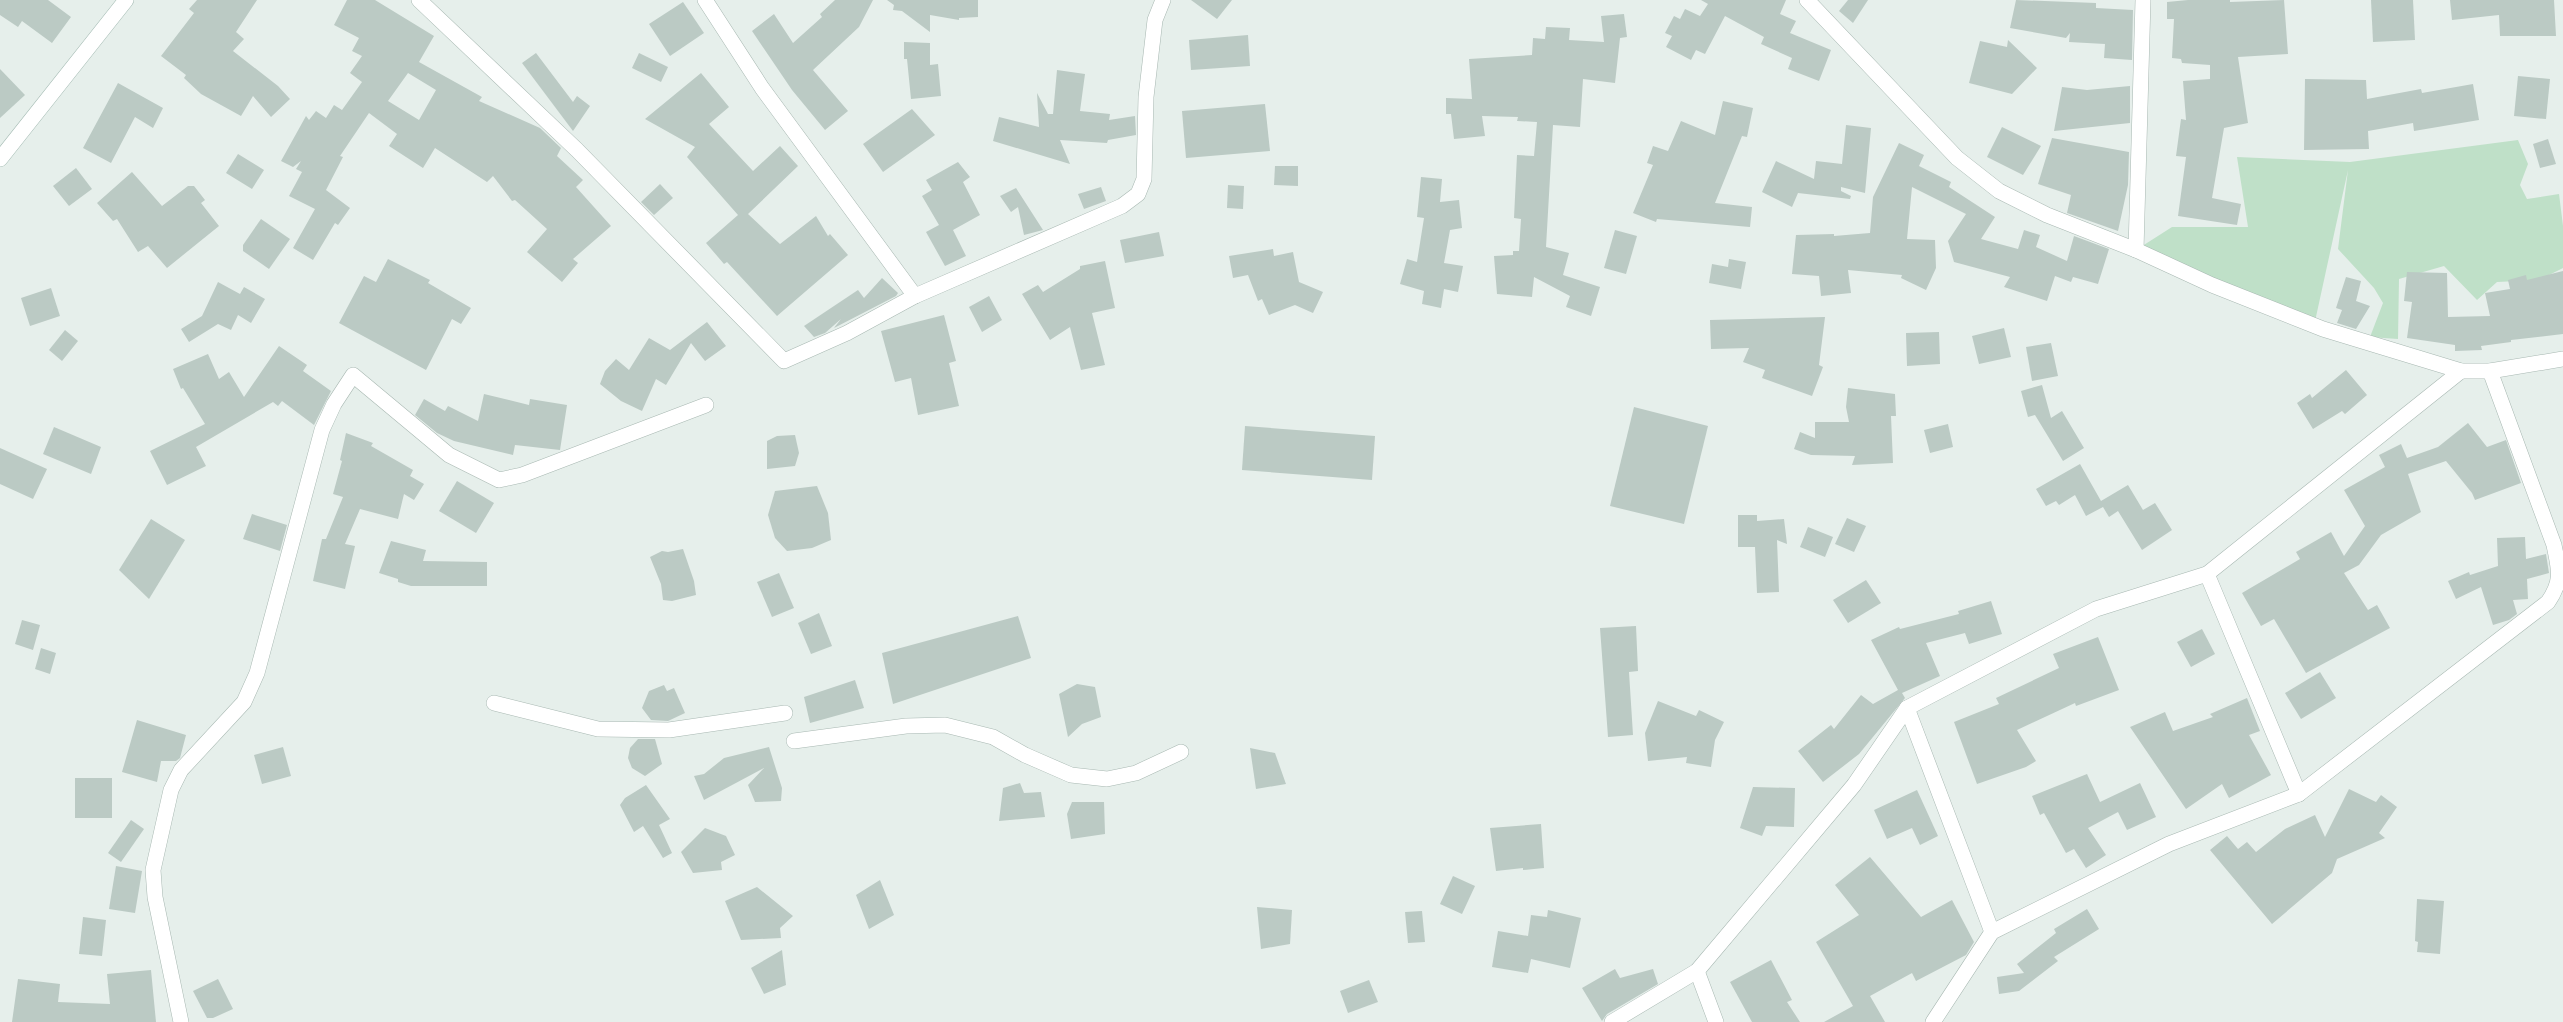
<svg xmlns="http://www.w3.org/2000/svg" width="2563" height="1022" viewBox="0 0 2563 1022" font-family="'Space Grotesk',sans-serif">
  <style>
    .green { fill: #bfe0c8 }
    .building { fill: #bbcac4; fill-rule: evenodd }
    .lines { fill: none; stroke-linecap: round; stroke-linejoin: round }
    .minor-casing { stroke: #a8b8b2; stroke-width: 16 }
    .secondary-casing { stroke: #a4bbb3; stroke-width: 16 }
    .minor { stroke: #fff; stroke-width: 15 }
    .secondary { stroke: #fff; stroke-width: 15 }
  </style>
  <rect width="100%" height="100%" fill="#e6efeb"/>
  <polygon class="green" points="2518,140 2528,164 2520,185 2527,199 2559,194 2563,226 2563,268 2539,280 2497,282 2477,300 2444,266 2399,279 2398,339 2370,337 2383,303 2374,288 2338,249 2348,170 2314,326 2136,250 2172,227 2248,227 2237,157 2350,162"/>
  <g class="building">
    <polygon points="0,0 48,0 71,17 52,43 22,21 18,27 0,15"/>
    <polygon points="197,0 257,0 236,32 244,39 233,51 278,86 290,99 271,117 253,96 241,116 201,94 184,78 186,75 161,56 194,13 189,9"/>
    <path d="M347,0h28l59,36 -15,26 63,35 -3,4 61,27 21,20 -4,8 26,24 -7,7 35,39 -38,33 5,4 -16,19 -35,-30 20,-23 -32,-29 -3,1 -19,-25 -6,6 -52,-34 -12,20 -34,-22 8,-12 -28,-21 -29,43 3,1 -17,33 24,18 -12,17 -3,-2 -22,37 -20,-12 22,-39 -26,-13 13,-24 -6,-3 5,-8 -8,6 -12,-6 25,-45 3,4 7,-9 10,7 8,-13 8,5 20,-28 -12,-9 12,-17 -10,-5 7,-13 -25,-13zM408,73l28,17 -17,30 -31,-19z"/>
    <polygon points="835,0 873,0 859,27 813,70 848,111 825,130 792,90 752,31 774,14 793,43 822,17 820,14"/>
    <polygon points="887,0 978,0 978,17 959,18 959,20 930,15 930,32 902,11 893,10 894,5"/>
    <polygon points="1191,0 1232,0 1217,19"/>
    <polygon points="1701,0 1786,0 1780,14 1796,21 1790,33 1831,50 1819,81 1788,69 1792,58 1761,44 1764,37 1725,16 1705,54 1696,50 1691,60 1666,47 1672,36 1665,33 1674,16 1680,19 1685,9 1700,16 1708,4"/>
    <polygon points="1848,0 1868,0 1853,23 1839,11"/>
    <polygon points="2016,0 2096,3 2096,8 2133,10 2132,60 2104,58 2105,44 2069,42 2070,33 2066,38 2010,28"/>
    <polygon points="2188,0 2230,0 2230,2 2284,0 2288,54 2238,57 2248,123 2224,128 2212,198 2241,204 2237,225 2178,216 2186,157 2176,156 2181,119 2186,120 2183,81 2210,79 2210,65 2182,63 2181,59 2172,58 2174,19 2167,19 2167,2"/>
    <polygon points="2371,0 2413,0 2415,40 2373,42"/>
    <polygon points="2450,0 2554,0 2556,36 2500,36 2499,15 2452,20"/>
    <polygon points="683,2 704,33 670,56 649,24"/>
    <polygon points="1624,14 1627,37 1620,38 1615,83 1583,79 1580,127 1553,125 1546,247 1569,253 1563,275 1600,287 1591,316 1566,307 1570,296 1534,277 1532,297 1497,294 1494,256 1513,255 1513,251 1519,251 1521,219 1514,218 1517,155 1534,156 1537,122 1517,121 1518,117 1482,116 1485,136 1454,139 1451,114 1446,114 1446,98 1472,99 1469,59 1532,55 1533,38 1545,39 1546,27 1570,28 1569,40 1604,42 1601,16"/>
    <polygon points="1248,35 1250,66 1191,70 1189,40"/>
    <polygon points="2008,40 2037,68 2012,94 1969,83 1980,41 2007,47"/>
    <polygon points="904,42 930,43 930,65 938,64 941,96 911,99 907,59 904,59"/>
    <polygon points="536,53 573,102 577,96 590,106 573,131 522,63"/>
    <polygon points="639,53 668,67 661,82 632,68"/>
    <polygon points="0,69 25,95 0,118"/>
    <polygon points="1057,70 1085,74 1080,111 1110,114 1109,120 1135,116 1136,135 1108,140 1107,143 1060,140 1070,164 993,141 999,117 1039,127 1037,93 1048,114 1053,114"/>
    <polygon points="701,73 729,107 709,124 753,171 780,146 798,166 748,214 780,244 816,216 828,236 830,234 848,255 777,316 727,262 724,264 706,243 738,215 687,157 695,147 645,119"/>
    <polygon points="2518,76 2550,79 2546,119 2514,116"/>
    <polygon points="2305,79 2366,80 2367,99 2421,89 2422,93 2473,84 2479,120 2414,131 2413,123 2368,131 2369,149 2304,150"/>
    <polygon points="118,83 163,108 153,128 135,117 111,163 83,148"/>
    <polygon points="2130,86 2130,123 2054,131 2062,87 2087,90"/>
    <polygon points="1723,101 1753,108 1747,137 1742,136 1715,203 1752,207 1750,227 1657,219 1656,222 1633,213 1653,165 1647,163 1653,146 1668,151 1681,121 1715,135"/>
    <polygon points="1265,104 1270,151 1186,158 1182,111"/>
    <polygon points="912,109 935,135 883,172 863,144"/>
    <polygon points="1846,125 1871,128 1865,193 1841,187 1841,191 1851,196 1850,199 1798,193 1792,207 1762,192 1776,161 1814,179 1816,161 1842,164"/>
    <polygon points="2002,127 2041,146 2023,175 1987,157"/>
    <polygon points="2052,138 2129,152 2128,185 2118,231 2067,213 2071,195 2038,184"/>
    <polygon points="2548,139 2556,164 2540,168 2533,144"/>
    <polygon points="1899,143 1924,155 1919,166 1951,182 1949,187 1995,217 1981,239 2018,249 2024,230 2040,235 2036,247 2067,261 2074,236 2109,249 2098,284 2073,277 2071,282 2055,276 2047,301 2004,287 2010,277 1954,262 1948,241 1966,214 1912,187 1907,239 1935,240 1936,268 1926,290 1901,278 1902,275 1848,270 1851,293 1821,296 1819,276 1792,274 1796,235 1834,234 1834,236 1870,233 1873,197"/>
    <polygon points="238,154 264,170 252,189 226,173"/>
    <polygon points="958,162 970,177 963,182 980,215 953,230 966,256 945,266 926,232 939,225 922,196 932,190 926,180"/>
    <polygon points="1275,166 1298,166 1298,186 1274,185"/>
    <polygon points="76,168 92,189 69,206 53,186"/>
    <polygon points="132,172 162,206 188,186 194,186 205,200 201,203 219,226 167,268 148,246 138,252 117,219 113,221 97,203"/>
    <polygon points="1421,177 1442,179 1440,202 1459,200 1462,228 1450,230 1444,263 1463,266 1458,292 1444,289 1441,308 1422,304 1424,291 1400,284 1407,259 1417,262 1424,218 1417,217"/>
    <polygon points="660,184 673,198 654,215 641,202"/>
    <polygon points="1228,185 1244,186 1243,209 1227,208"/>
    <polygon points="1101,187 1106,201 1084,209 1078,194"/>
    <polygon points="1016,188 1043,230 1024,235 1018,207 1011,212 1000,196"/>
    <polygon points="261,219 290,239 269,269 243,251 243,245"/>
    <polygon points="1615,230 1637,236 1626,274 1604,268"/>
    <polygon points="1159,232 1164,256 1125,263 1120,240"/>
    <polygon points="1273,249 1274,256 1293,252 1299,282 1323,292 1313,313 1295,305 1269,315 1262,299 1258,301 1248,275 1233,278 1229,256"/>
    <polygon points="388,259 430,280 428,283 471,308 461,324 452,319 426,370 339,323 364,276 376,282"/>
    <polygon points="1729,259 1746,262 1741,289 1709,283 1712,264 1728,267"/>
    <polygon points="1105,261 1115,308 1092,313 1105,365 1081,370 1070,327 1050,340 1022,294 1038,285 1043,292 1080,269 1080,266"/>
    <polygon points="2563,271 2563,334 2511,340 2511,342 2481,346 2482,350 2455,351 2455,345 2407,338 2412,302 2404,301 2407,272 2447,273 2448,317 2490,316 2485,293 2510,289 2508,280 2526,275 2527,280"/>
    <polygon points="2346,277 2361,281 2356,301 2370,306 2356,329 2337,323 2342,310 2336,308"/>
    <polygon points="882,278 898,293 896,296 834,328 841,319 825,333 814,337 804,326 858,290 864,298"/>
    <polygon points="218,282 240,294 244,287 265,299 251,323 238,315 231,330 218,324 189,342 181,329 202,316"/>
    <polygon points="51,288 60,316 30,326 21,298"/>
    <polygon points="989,296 1002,320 982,332 969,307"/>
    <polygon points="944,315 956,361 949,363 959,406 918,415 911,378 895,382 881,331"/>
    <polygon points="1825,317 1819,365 1823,367 1812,396 1762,378 1765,370 1743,362 1749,348 1711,349 1710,320"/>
    <polygon points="707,322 726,346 705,361 691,343 666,385 656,379 642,411 621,401 600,384 605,371 616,359 629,370 649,338 670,350"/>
    <polygon points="2004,328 2011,357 1979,364 1972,336"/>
    <polygon points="65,330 78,341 62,361 49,350"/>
    <polygon points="1939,332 1940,364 1907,366 1906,333"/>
    <polygon points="2051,343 2058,376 2032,381 2026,347"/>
    <polygon points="279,346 307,365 303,371 331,391 314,425 282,401 278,406 273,402 196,447 206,466 167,485 150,451 205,424 183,388 181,389 173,369 208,354 219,379 229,372 244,397"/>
    <polygon points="2346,370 2367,395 2345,414 2342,411 2313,429 2297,403 2310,394 2312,398"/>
    <polygon points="2042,385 2051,418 2062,411 2084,448 2063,461 2035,415 2028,417 2021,391"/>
    <polygon points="1848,388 1895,394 1896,416 1891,416 1893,463 1852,465 1855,456 1811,455 1794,449 1800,432 1815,438 1815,422 1849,422 1846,407"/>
    <polygon points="484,394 529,405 530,399 567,405 560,450 515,445 513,455 454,441 437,433 415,415 424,399 445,411 448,406 478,421"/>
    <polygon points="1634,407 1708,426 1684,524 1610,506"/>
    <polygon points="2468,423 2487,447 2506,440 2521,483 2475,500 2472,493 2446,461 2408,474 2421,512 2381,535 2359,565 2344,573 2368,610 2377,605 2390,628 2306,673 2274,619 2261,626 2242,593 2300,559 2296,552 2331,532 2344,556 2365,526 2344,490 2385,467 2379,455 2401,444 2407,458 2438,447"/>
    <polygon points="1948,424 1953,447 1930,453 1924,430"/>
    <polygon points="1245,426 1375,436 1372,480 1242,470"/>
    <polygon points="54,427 101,447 91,474 43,454"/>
    <polygon points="346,433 373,443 371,446 413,470 410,476 424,484 414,500 404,494 398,519 360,509 345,544 355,546 345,589 313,581 322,539 326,539 343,497 333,494 342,461 340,460"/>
    <polygon points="795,435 799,453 795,466 767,469 767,441 777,436"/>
    <polygon points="0,448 47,469 33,499 0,484"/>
    <polygon points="2080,464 2101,501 2128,485 2143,510 2155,503 2172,530 2142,550 2118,511 2109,517 2103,507 2086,516 2075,495 2059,505 2056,501 2046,506 2036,489"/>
    <polygon points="457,481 494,503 476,533 439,511"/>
    <polygon points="817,486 828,513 831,540 812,548 787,551 775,538 768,515 775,491"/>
    <polygon points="252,514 287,525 280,551 243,539"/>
    <polygon points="1738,515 1757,515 1757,521 1784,519 1787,544 1777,540 1779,592 1757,593 1755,547 1738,547"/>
    <polygon points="1847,518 1866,526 1854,552 1835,544"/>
    <polygon points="151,519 185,540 149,599 119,570"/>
    <polygon points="1808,527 1833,537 1825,557 1800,547"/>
    <polygon points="2525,537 2526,559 2546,554 2549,573 2527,579 2528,599 2513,600 2517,614 2509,620 2493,625 2481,587 2456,599 2448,581 2469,572 2470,575 2498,566 2497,538"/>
    <polygon points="391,541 426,550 423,561 487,562 487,586 411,586 398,582 398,579 379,573"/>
    <polygon points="683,549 694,581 696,595 672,601 663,600 661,584 650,557 662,551 668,552"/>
    <polygon points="779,573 794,608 772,617 757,582"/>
    <polygon points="1866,580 1881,603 1848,623 1833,600"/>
    <polygon points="1991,601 2002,634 1969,644 1965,633 1926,643 1940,676 1902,693 1905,698 1859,754 1823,782 1798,751 1831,725 1834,729 1861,695 1873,704 1898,690 1871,640 1899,627 1900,629 1959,614 1958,611"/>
    <polygon points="819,613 832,646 811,654 798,623"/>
    <polygon points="1018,616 1031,658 893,704 882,653"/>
    <polygon points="22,620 40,625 33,650 15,644"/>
    <polygon points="1636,626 1638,671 1629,672 1633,735 1608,737 1600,628"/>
    <polygon points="2202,629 2215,654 2191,667 2177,642"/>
    <polygon points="2098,637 2119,690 2076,706 2075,703 2017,730 2036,761 2026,767 1977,784 1954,722 1999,704 1996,698 2059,668 2053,654"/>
    <polygon points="41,648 56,653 50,674 35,669"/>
    <polygon points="2320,672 2336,698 2301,719 2285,693"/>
    <polygon points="855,680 864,708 810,723 804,697"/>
    <polygon points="1077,684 1095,687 1101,717 1082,724 1068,737 1059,694"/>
    <polygon points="664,685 667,691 674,688 685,713 668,721 651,720 642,708 649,691"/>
    <polygon points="2247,698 2260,731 2249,735 2271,775 2229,798 2222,784 2186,809 2130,727 2165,712 2173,731 2213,717 2210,714"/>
    <polygon points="1658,701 1696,716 1699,710 1724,722 1715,740 1711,767 1686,763 1687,757 1648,761 1645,733"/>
    <polygon points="137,720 186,735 180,758 176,761 161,761 157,782 122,772"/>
    <polygon points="638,739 655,739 662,764 645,776 632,768 628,758 630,748"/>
    <polygon points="283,747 291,776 262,784 254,755"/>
    <polygon points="769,747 782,788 781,801 755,802 748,785 764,768 704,800 694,776 704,774 724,758"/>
    <polygon points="1250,748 1275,753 1286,784 1256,789"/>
    <polygon points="2087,774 2100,802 2140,783 2156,817 2127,830 2118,812 2088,828 2106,855 2086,868 2074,849 2066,853 2044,813 2040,815 2032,796"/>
    <rect x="75" y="778" width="37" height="40"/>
    <polygon points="1020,783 1024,793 1041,792 1045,817 999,821 1003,788"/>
    <polygon points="646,785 670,819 659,825 672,853 663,858 643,826 634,832 620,805 625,798"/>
    <polygon points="1753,787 1795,788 1794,827 1766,826 1762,836 1740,828"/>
    <polygon points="2349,789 2376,802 2381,795 2397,807 2379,833 2385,838 2337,859 2332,873 2272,924 2210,850 2227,836 2238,849 2247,842 2256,852 2285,829 2315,815 2325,837"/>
    <polygon points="1917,790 1938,836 1920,845 1912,828 1887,839 1874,810"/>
    <polygon points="1072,802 1104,802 1105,834 1071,839 1067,814"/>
    <polygon points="131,820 144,829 121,862 108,853"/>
    <polygon points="1541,824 1544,868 1523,870 1523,868 1496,871 1490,828"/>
    <polygon points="705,828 726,836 735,855 721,862 722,870 693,873 681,852"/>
    <polygon points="1870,857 1921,917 1952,900 1974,942 1966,955 1916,981 1912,973 1870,996 1885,1022 1824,1022 1853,1006 1816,942 1859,915 1835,885"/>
    <polygon points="116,866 142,871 135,913 109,909"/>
    <polygon points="1453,876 1475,886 1462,914 1440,904"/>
    <polygon points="880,880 894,915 869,929 856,895"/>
    <polygon points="757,887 793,916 780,928 781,938 741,940 725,901"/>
    <polygon points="2417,899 2444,901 2440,954 2417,952 2418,942 2415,941"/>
    <polygon points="1257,907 1292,910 1290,944 1261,949"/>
    <polygon points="2087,909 2099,929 2054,957 2058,961 2019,991 1999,994 1997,977 2024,973 2017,964 2056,933 2054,929"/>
    <polygon points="1548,910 1581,918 1570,968 1531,959 1528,973 1492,967 1498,931 1528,936 1531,915 1547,917"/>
    <polygon points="1422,911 1425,942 1408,943 1405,912"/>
    <polygon points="83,917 106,920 102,956 79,954"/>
    <polygon points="782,950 786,985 764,994 751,968"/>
    <polygon points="1771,960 1792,1000 1787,1002 1800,1022 1752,1022 1730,982"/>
    <polygon points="1615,969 1620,978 1653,969 1658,984 1607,1014 1602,1021 1582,988"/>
    <polygon points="151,970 156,1022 12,1022 18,979 60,984 58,1002 110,1004 107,974"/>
    <polygon points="218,979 233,1009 213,1018 207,1018 193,991"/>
    <polygon points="1369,980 1378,1002 1348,1013 1340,991"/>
  </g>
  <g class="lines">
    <defs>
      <g id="minor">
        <polyline points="419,0 577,150 784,361 847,333 915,296 1122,206 1138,194 1144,179 1146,97 1155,20 1163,0"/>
        <polyline points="705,0 762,88 915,296"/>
        <polyline points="1807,0 1957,158 1999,191 2047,215 2136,250 2212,285 2323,329 2461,371 2490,371 2563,359"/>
        <polyline points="2136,250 2143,0"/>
        <polyline points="2207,574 2299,794"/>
        <polyline points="494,703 598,729 669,730 785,713"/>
        <polyline points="1907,708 1992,932"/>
        <polyline points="794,741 906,726 945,725 993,737 1025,755 1071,775 1107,779 1136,773 1181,752"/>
        <polyline points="1697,971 1716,1022"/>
        <polyline points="181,1022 155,897 153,870 171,790 181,770 244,702 257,673 322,430 334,404 353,375 449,455 499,480 522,475 706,405"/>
        <polyline points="1612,1022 1697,971 1854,785 1907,708 2096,609 2207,574 2461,371"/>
        <path d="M1933,1022l59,-90 177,-88 130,-50 249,-192c15,-22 11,-32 6,-57l-64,-174"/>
      </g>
      <polyline id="secondary" points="0,159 126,0"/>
    </defs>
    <use href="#minor" class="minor-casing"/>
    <use href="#secondary" class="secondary-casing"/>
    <use href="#minor" class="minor"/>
    <use href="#secondary" class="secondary"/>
  </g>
</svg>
